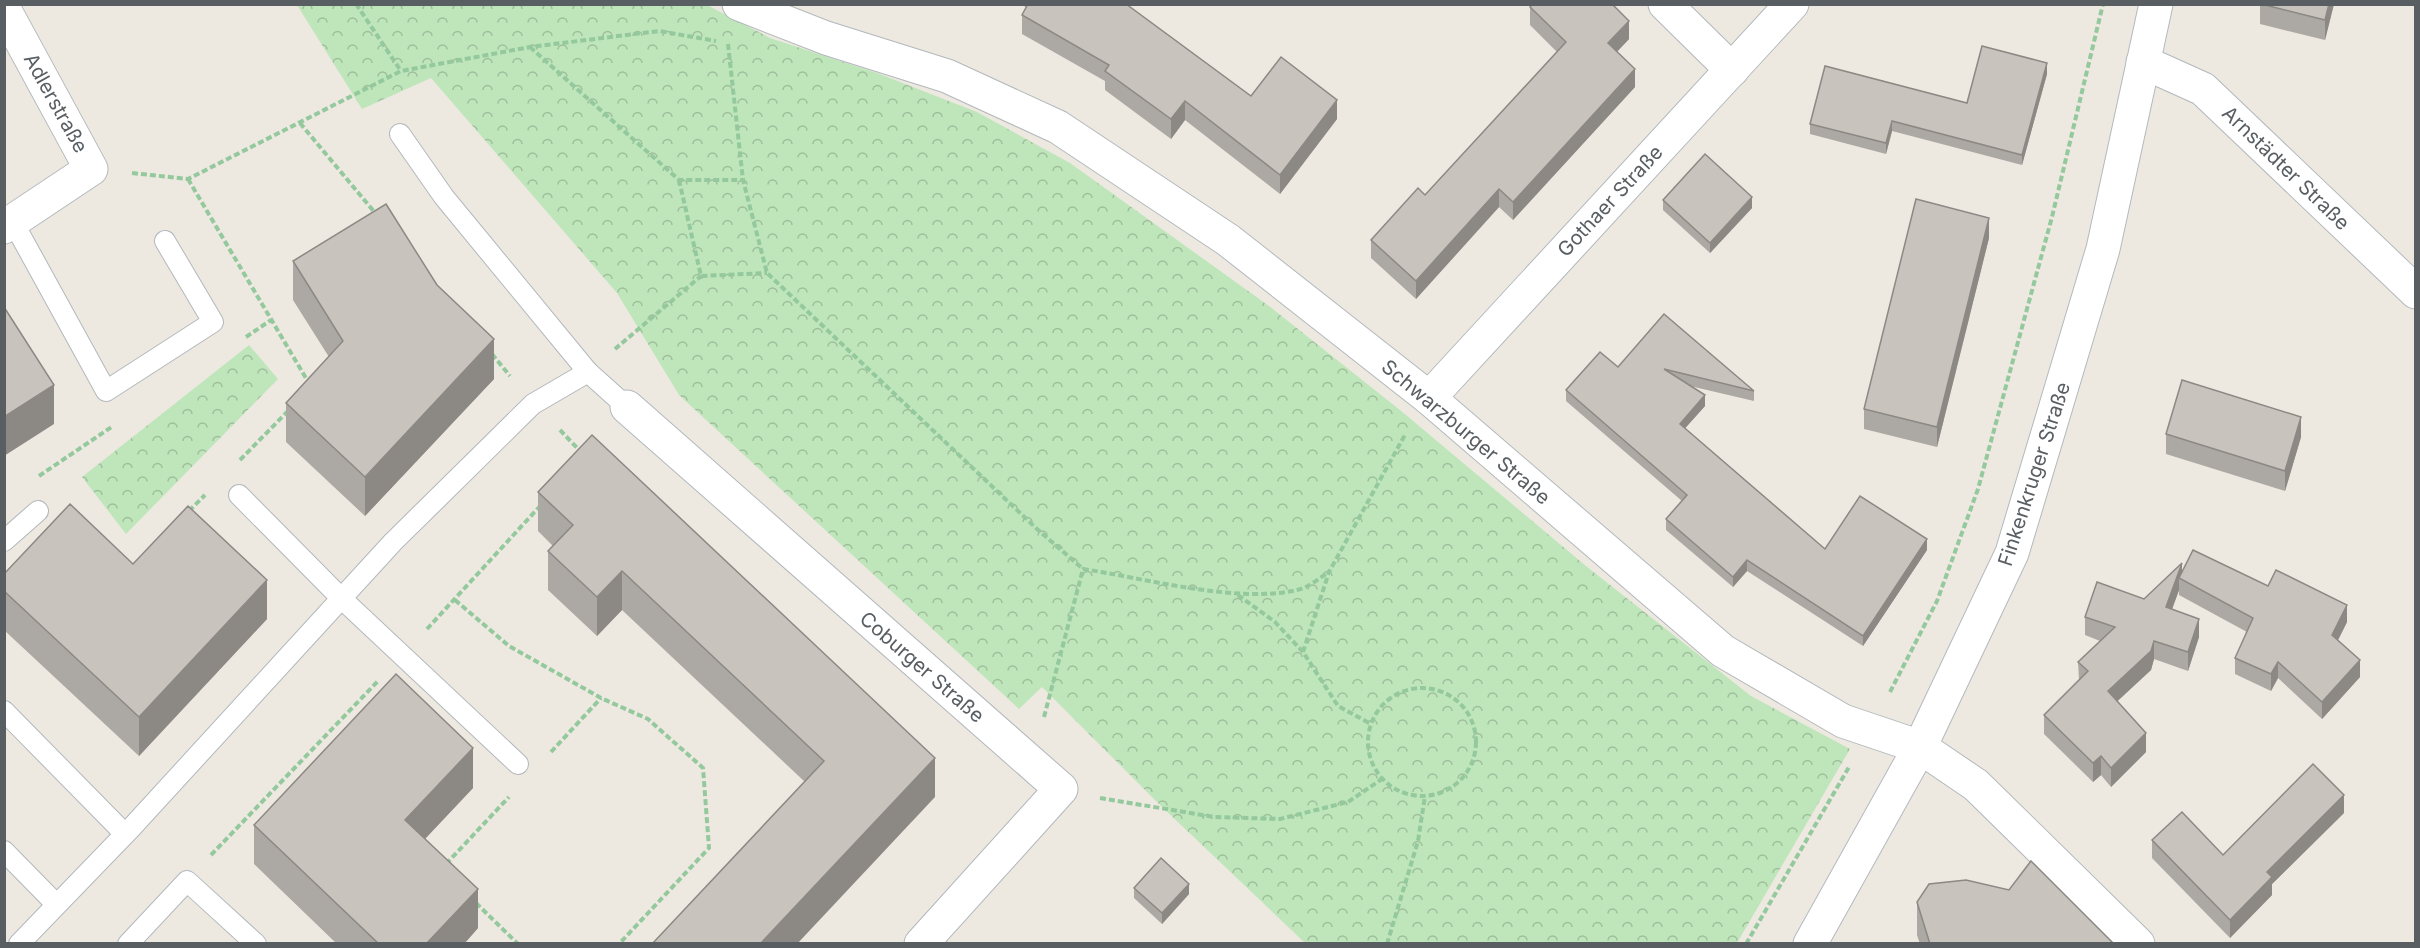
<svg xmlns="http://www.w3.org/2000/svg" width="2420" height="948" viewBox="0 0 2420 948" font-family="Inter,sans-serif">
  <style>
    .forest { fill: url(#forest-crowns) }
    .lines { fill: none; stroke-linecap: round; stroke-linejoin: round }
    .lane-casing { stroke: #b3b8bc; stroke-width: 22 }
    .street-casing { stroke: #b3b8bc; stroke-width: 35 }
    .secondary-casing { stroke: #b4b9be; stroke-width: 35 }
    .path { stroke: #94c89d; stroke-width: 4; stroke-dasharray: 6 3; stroke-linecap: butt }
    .lane { stroke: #fff; stroke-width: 20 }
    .street { stroke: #fff; stroke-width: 33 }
    .secondary { stroke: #fff; stroke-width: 33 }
    .wall { fill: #aca8a3 }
    .shaded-wall { fill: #8c8884 }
    .building { fill: #c8c3bd; stroke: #8c8884; stroke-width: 1.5 }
    .labels { text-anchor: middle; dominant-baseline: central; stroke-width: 4.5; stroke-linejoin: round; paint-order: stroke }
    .street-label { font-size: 20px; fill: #595e62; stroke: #fff }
  </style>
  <defs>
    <pattern id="forest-crowns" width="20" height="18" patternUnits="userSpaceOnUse" patternTransform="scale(1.5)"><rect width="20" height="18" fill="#bfe6bb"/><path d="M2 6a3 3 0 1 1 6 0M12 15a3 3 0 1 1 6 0" fill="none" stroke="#9ebe9b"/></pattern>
  </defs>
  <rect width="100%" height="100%" fill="#ede9e0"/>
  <g class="forest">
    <polygon points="297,5 707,5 770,38 877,73 977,112 1070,163 1269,306 1400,410 1586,566 1751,696 1850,749 1737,943 1305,943 1161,806 1042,687 1019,709 679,395 617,293 431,78 362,109"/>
    <polygon points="249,345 278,379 126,534 82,477"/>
  </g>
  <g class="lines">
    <defs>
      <g id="lane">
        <polyline points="400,134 444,197 588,372 627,407"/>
        <polyline points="13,222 106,391 213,322 165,241"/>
        <polyline points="239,495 342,599 518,764"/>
        <polyline points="4,541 38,511"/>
        <polyline points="4,711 125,834"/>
        <polyline points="4,851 56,904"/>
        <polyline points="19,944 132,827 393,542 533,404 588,372"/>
        <polyline points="128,944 187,881 256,944"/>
      </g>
      <g id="street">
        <polyline points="739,4 826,38 947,76 1058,127 1228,240 1429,398 1723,651 1843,721 1920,747 1976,785 2138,944"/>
        <polyline points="1665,4 1732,70"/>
        <polyline points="4,9 91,169 4,227"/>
        <polyline points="2143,62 2203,89 2416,292"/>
        <polyline points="1429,398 1792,4"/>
        <polyline points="627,407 1061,789 921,944"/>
      </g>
      <polyline id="secondary" points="1810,944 1920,747 2012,553 2103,249 2156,4"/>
    </defs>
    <use href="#lane" class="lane-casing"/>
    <use href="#street" class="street-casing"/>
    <use href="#secondary" class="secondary-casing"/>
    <g class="path">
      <polyline points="356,4 401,71"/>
      <polyline points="728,44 743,180 767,273 1037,529 1083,569"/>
      <polyline points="530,47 679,180 743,180"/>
      <polyline points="300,123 376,214"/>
      <polyline points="132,173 188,179 401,71 530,47 659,31 716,41"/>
      <polyline points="188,179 310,385"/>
      <polyline points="679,180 701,276 767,273"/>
      <polyline points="246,337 271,320"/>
      <polyline points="615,349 701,276"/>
      <polyline points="492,354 510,376"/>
      <polyline points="560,430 582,453"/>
      <polyline points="240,460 289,410"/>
      <polyline points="39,476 113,426"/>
      <polyline points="189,511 205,495"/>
      <polyline points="1238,595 1275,622 1303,652 1338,706 1371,724"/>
      <polyline points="455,600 509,646 601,698 648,719 703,768 709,848 619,944"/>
      <polyline points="427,629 541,505"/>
      <polyline points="1303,652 1329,572 1406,433"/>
      <circle cx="1422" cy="742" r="54"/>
      <polyline points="1890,692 1937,601 1978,489 2052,217 2103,4"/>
      <path d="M1044,717l39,-148c60,9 156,35 214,21 11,-2 22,-12 32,-18"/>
      <polyline points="551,752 601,698"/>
      <polyline points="1100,798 1214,817 1280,819 1348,802 1382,779"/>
      <polyline points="211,855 378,681"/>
      <polyline points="446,864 509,797"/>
      <polyline points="476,903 518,944"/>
      <polyline points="1387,944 1418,841 1425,796"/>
      <polyline points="1746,944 1849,767"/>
    </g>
    <use href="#lane" class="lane"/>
    <use href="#street" class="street"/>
    <use href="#secondary" class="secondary"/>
  </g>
  <g class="wall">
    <polygon points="1019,4 1126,4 1251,96 1337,119 1280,194 1185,120 1171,139 1105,90 1105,81 1022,34 1022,15 1026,7"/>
    <polygon points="2260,4 2334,4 2325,40 2260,24"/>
    <polygon points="1530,7 1629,39 1617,52 1635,87 1513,220 1499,207 1416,299 1371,258 1371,240 1425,195 1557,52 1530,25"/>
    <polygon points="2047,74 2022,165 1892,131 1886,154 1810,134 1810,124 1967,103"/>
    <polygon points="1663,200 1752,208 1710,253 1663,210"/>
    <polygon points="1989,238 1937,447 1864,429 1864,409"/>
    <polygon points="293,261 494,379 365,516 286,442 286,403 329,357 293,300"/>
    <polygon points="1664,314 1754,391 1754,401 1690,386 1705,406 1685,428 1825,549 1927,550 1863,646 1747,571 1733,587 1666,530 1666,519 1682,501 1566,401 1566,390 1618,367"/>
    <polygon points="2166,434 2301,437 2285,491 2166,454"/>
    <polygon points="538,492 935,797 805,782 622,610 597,636 548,590 548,551 553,546 538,531"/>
    <polygon points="133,564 267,619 139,756 4,630 4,574"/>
    <polygon points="2182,572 2268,586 2347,622 2338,640 2360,677 2322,719 2278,678 2271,691 2235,674 2235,658 2247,632 2179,595 2179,590 2172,609 2199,637 2188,671 2154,659 2151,670 2117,701 2146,752 2111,787 2101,775 2093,782 2044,734 2044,715 2079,680 2078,662 2100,641 2085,635 2085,617 2144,599"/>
    <polygon points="473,788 425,839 478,928 464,944 337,944 254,864 254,825"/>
    <polygon points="2344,813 2272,884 2272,895 2230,938 2152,858 2152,840 2223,855"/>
    <polygon points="1134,888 1189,894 1162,924 1134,898"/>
    <polygon points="1917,902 2114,944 1920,944 1917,935"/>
  </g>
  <g class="shaded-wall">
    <polygon points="2329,4 2334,4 2325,40 2325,20"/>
    <polygon points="1629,21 1629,39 1608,61 1608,43"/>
    <polygon points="2047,63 2047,74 2022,165 2022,155"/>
    <polygon points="1635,69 1635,87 1513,220 1513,202"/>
    <polygon points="1337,100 1337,119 1280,194 1280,175"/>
    <polygon points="1185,101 1185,120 1171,139 1171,119"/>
    <polygon points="1892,121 1892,131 1886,154 1886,143"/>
    <polygon points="1499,189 1499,207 1416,299 1416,281"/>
    <polygon points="1752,197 1752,208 1710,253 1710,243"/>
    <polygon points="1989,218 1989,238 1937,447 1937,427"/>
    <polygon points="494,339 494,379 365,516 365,477"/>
    <polygon points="54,385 54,424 4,456 4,417"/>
    <polygon points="1705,395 1705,406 1680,434 1680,424"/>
    <polygon points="2301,417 2301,437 2285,491 2285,471"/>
    <polygon points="1927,539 1927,550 1863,646 1863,636"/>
    <polygon points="1747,560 1747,571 1733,587 1733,577"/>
    <polygon points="2182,563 2182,580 2179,578 2179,590 2166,626 2166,607"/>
    <polygon points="622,571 622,610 597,636 597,597"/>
    <polygon points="267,580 267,619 139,756 139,717"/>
    <polygon points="2347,605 2347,622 2332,652 2332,635"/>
    <polygon points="2199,619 2199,637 2188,671 2188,652"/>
    <polygon points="2154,641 2154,659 2151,670 2108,710 2108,691"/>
    <polygon points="2360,660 2360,677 2322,719 2322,702"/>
    <polygon points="2278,662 2278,678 2271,691 2271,674"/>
    <polygon points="2146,733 2146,752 2111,787 2111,768"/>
    <polygon points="473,748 473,788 405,860 405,820"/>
    <polygon points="2101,756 2101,775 2093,782 2093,763"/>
    <polygon points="935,758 935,797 797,944 760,944"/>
    <polygon points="2344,795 2344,813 2272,884 2272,895 2230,938 2230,920 2267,872"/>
    <polygon points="1189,884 1189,894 1162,924 1162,913"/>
    <polygon points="478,889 478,928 464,944 426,944"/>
  </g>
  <g class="building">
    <polygon points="1028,4 1126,4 1251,96 1281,57 1337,100 1280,175 1185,101 1171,119 1105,71 1109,65 1022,15"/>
    <polygon points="1532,4 1612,4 1629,21 1608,43 1635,69 1513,202 1499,189 1416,281 1371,240 1418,188 1425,195 1566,42 1530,7"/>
    <polygon points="2261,4 2329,4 2325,20"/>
    <polygon points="1982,46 2047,63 2022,155 1892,121 1886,143 1810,124 1825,66 1967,103"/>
    <polygon points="1705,154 1752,197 1710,243 1663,200"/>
    <polygon points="1916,199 1989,218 1937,427 1864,409"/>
    <polygon points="386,204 437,285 494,339 365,477 286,403 343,341 293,261"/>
    <polygon points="4,307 54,385 4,417"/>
    <polygon points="1664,314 1754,391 1664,369 1705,395 1680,424 1825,549 1860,496 1927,539 1863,636 1747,560 1733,577 1666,519 1687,495 1566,390 1600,352 1618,367"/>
    <polygon points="2182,380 2301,417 2285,471 2166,434"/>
    <polygon points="592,435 935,758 760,944 652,944 824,761 622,571 597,597 548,551 573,525 538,492"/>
    <polygon points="70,504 133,564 188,506 267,580 139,717 4,591 4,574"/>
    <polygon points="2193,550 2268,586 2276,570 2347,605 2332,635 2360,660 2322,702 2278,662 2271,674 2235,658 2253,618 2179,578"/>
    <polygon points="2182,563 2166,607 2199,619 2188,652 2154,641 2151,651 2108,691 2146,733 2111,768 2101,756 2093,763 2044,715 2088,671 2078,662 2115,627 2085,617 2097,582 2144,599"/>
    <polygon points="396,674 473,748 405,820 478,889 426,944 379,944 254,825"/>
    <polygon points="2313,764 2344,795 2267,872 2272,877 2230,920 2152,840 2182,812 2223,855"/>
    <polygon points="1161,858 1189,884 1162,913 1134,888"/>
    <polygon points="2031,861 2114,944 1930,944 1917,902 1929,884 1966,880 2009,890"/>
  </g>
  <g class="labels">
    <g class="street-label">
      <text transform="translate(56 103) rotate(61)">Adlerstraße</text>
      <text transform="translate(2286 168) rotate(44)">Arnstädter Straße</text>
      <text transform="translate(1610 201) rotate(-47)">Gothaer Straße</text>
      <text transform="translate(1466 432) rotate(40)">Schwarzburger Straße</text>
      <text transform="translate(2034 474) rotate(-72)">Finkenkruger Straße</text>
      <text transform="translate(922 667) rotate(41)">Coburger Straße</text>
    </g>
  </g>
  <rect width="2420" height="948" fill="none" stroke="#595e62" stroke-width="12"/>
</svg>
